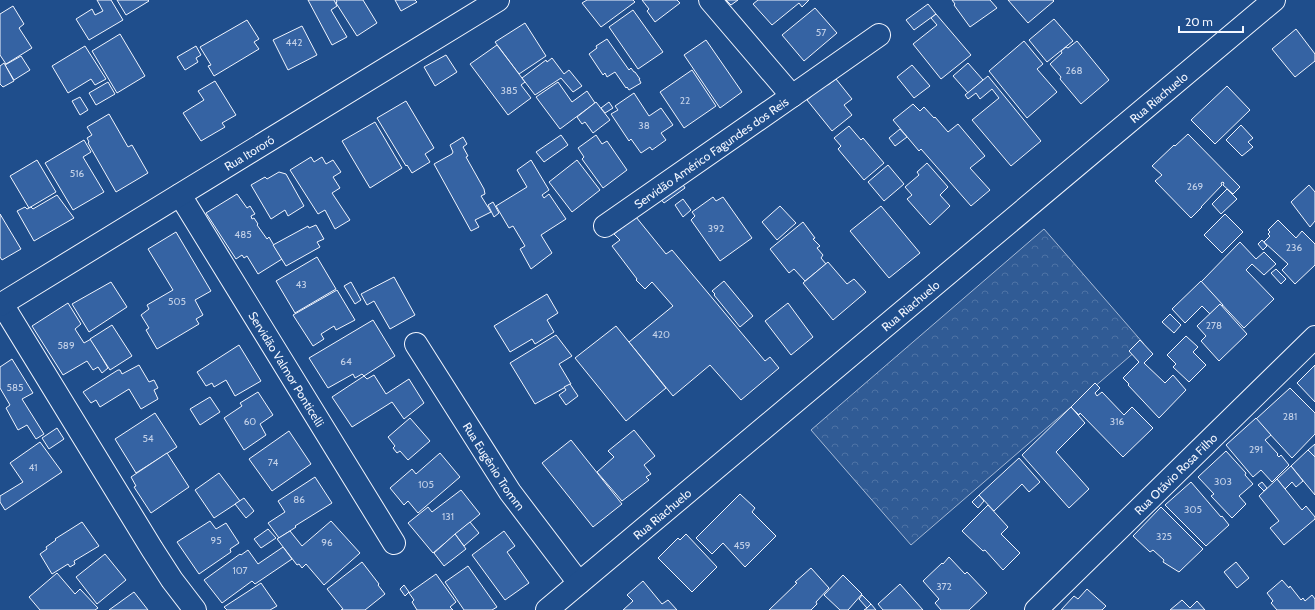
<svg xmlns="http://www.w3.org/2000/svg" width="1315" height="610" viewBox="0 0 1315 610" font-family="Cabin,sans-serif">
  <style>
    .forest { fill: url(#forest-crowns); stroke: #a8bbd7 }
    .building { fill: #3563a3; stroke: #f2f6ff }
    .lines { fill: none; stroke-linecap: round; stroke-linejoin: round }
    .minor-casing { stroke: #f2f6ff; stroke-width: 24 }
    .minor { stroke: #1f4e8c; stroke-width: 22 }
    .labels { text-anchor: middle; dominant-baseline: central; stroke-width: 3; stroke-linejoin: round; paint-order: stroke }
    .number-label { font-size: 10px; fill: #c3d1e8 }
    .street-label { font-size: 12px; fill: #f2f6ff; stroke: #1f4e8c }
  </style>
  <defs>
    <pattern id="forest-crowns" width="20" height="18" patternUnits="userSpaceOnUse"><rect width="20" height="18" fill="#305b95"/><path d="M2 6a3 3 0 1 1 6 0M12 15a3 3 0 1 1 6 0" fill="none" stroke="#4e73a5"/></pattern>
  </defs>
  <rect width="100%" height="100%" fill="#1f4e8c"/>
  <polygon class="forest" points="1044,229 1144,344 911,545 811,430"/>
  <g class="building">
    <polygon points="97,0 111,0 123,20 89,40 76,19 92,9 95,15 103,11"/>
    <polygon points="117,0 148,0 149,1 126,15"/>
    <polygon points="308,0 334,0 337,6 331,10 347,37 332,45"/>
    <polygon points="336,0 363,0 377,23 357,36 336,3 337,2"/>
    <polygon points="395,0 415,0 417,2 401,11"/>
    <polygon points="587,0 633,0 635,2 601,27 582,3"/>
    <polygon points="642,0 677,0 680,3 655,22 647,11 649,9"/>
    <polygon points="726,0 738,0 731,5"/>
    <polygon points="758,0 809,0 802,7 799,3 772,25 753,4"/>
    <polygon points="952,0 990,0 997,8 970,27 954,5 955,4"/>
    <polygon points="1008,0 1053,0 1054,1 1028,23"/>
    <polygon points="928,4 936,14 914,30 906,20"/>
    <polygon points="13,6 24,24 19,28 32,48 6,64 0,55 0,14"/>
    <polygon points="815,8 837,33 804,61 782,35"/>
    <polygon points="633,10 663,52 638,69 609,27"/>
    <polygon points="936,14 971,55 941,79 913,44 937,25 931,18"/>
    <polygon points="1054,19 1073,41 1047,62 1029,40"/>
    <polygon points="247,20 259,39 254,42 259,49 214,76 208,66 211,65 200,47"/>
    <polygon points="525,23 546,56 519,74 495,42"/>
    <polygon points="302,26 317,55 288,70 273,40"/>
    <polygon points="1296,29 1315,54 1315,61 1295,77 1272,49"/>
    <polygon points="120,34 145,76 117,93 92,51"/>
    <polygon points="607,39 629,70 631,68 634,72 635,72 640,79 639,79 641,83 629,90 627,87 626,88 615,72 607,77 605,73 603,75 589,54 597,48 596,46"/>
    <polygon points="706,40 742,92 720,108 684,55"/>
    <polygon points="1024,41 1043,64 1037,69 1057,92 1027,118 989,71"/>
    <polygon points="1077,41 1109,80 1081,104 1060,79 1061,77 1050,64 1062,53 1061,51 1066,47 1068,48"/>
    <polygon points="497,45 525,82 521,85 531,98 508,115 470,64"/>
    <polygon points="85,46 106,79 95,85 91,79 68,93 52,66"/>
    <polygon points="196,46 201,55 196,58 198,62 185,70 177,57"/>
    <polygon points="446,55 457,72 435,86 424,67"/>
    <polygon points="21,56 30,70 14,80 5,65"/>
    <polygon points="552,58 564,74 569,70 582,86 573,92 561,78 535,95 522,78 546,60 547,62"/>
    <polygon points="4,63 14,81 3,87 0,84 0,66"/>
    <polygon points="968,63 983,80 968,93 953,76"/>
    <polygon points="912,65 930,86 914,98 897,77"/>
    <polygon points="692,70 716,106 684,128 660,92"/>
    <polygon points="988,76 1041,141 1011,166 972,120 999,98 992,89 980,99 976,93 968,99 965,95"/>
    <polygon points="836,79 852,99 844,105 852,115 832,131 807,100 814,94 808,86 826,84 828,85"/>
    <polygon points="215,81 236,115 222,123 225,127 201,141 183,113 204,100 198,91"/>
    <polygon points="108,82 115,94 96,105 89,93"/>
    <polygon points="558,82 572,102 587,91 595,103 560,129 536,97"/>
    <polygon points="1227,86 1250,110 1215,144 1191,120"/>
    <polygon points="634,93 649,116 661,108 673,125 661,133 666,140 652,150 650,147 641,153 631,139 629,141 611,114 618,110 615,106"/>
    <polygon points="80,97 88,110 80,115 72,101"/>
    <polygon points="406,101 434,148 425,154 430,162 412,173 407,165 406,166 377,118"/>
    <polygon points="596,102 610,120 593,133 585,122 582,124 577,117"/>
    <polygon points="609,102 613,108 605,113 601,108"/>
    <polygon points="913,104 920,111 924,107 934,118 935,117 948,132 958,124 985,156 970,168 990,190 971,206 921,149 919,151 893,120"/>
    <polygon points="109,114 128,147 132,145 148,173 116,192 88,143 89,142 87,138 92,135 87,127"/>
    <polygon points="375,122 402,168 370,188 342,141"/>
    <polygon points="1241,125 1253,138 1248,142 1253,147 1242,156 1226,140"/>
    <polygon points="849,126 861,140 863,138 884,163 864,180 838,149 841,146 834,138"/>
    <polygon points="900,129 907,137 895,146 889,138"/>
    <polygon points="1188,134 1240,187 1233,194 1223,185 1224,183 1223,182 1221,183 1222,185 1201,207 1202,207 1191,218 1155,181 1162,175 1152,166 1174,145 1175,146"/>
    <polygon points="561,135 568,145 544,162 536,152"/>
    <polygon points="596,135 602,144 607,141 627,170 603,188 582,159 584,157 578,148"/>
    <polygon points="463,137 467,144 463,147 468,156 466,157 484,189 485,194 481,196 491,212 475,220 479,227 471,231 434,164 452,154 453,152 450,145"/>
    <polygon points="84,140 91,152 83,157 104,192 73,210 45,163"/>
    <polygon points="311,157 314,162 322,157 326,164 333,160 341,172 333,177 340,188 332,193 350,220 335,229 325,210 318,214 290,170"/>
    <polygon points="37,160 56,192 29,208 10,176"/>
    <polygon points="531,160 549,190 542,195 544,198 549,194 566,219 541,235 552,253 531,269 520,249 525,246 513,226 509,228 496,206 527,187 517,170"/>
    <polygon points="577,160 600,190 572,212 549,182"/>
    <polygon points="927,163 948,187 940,195 950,206 930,225 907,199 912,195 905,187 919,175 917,172"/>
    <polygon points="888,165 904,184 884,201 868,182"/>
    <polygon points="279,172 286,174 304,206 288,216 285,210 271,219 251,185 265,177 267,179"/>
    <polygon points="681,181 685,188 664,203 658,196"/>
    <polygon points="1309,185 1315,192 1315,221 1310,227 1291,202"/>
    <polygon points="1227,189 1237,199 1221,214 1212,204"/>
    <polygon points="237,194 247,208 250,206 255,214 251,216 252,219 254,218 258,224 257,225 267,239 269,237 282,259 258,274 247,256 244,258 242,255 236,259 206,213"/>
    <polygon points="57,195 74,218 34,241 17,211 25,207 27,209 31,207 33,209"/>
    <polygon points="713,197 716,201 723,197 752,238 720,261 691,220 695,216 692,212"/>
    <polygon points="683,199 691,210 683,217 675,205"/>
    <polygon points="493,202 499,213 494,217 488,205"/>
    <polygon points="780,206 796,223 777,240 762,222"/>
    <polygon points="881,206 920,253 889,278 850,231"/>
    <polygon points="0,214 21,249 2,260 0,257"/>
    <polygon points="1225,214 1243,232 1222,253 1204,235"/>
    <polygon points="636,217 666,254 672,250 765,361 770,357 779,368 741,400 710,365 673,396 629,342 673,306 652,282 645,289 636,280 637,279 612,246 620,240 614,234"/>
    <polygon points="1278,220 1296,238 1302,231 1315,244 1315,265 1295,284 1282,270 1288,264 1264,242 1270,236 1268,234 1270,232 1268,230"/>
    <polygon points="803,222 815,238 813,239 820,246 817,248 823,255 821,258 826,264 805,281 794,269 789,273 770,249"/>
    <polygon points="316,225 324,239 317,242 320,247 286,266 273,245 308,226 309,228"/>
    <polygon points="176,232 211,291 195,300 203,315 196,319 199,324 157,349 146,330 149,328 141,315 149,309 147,305 173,290 148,249"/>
    <polygon points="1262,240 1267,246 1263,250 1258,244"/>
    <polygon points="1240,242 1256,259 1264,252 1276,264 1264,275 1252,264 1246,270 1274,299 1244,328 1201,282"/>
    <polygon points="317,257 336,289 295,313 276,281"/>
    <polygon points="828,262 847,284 854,279 866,292 833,320 803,283"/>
    <polygon points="1276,269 1286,279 1281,284 1271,273"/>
    <polygon points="394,277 415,315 390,329 374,301 367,305 361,294"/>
    <polygon points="724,281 753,316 740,327 714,295 715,294 712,291"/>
    <polygon points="1201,281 1223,305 1222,306 1220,304 1210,314 1202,306 1185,323 1172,309"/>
    <polygon points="111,282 127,307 89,332 72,304"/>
    <polygon points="351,282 361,300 355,304 344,286"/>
    <polygon points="337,290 355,320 336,330 334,326 321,334 324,339 313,346 293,315"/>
    <polygon points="547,294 558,313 547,320 554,332 535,344 532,339 510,352 494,326"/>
    <polygon points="68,303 81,324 75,329 84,343 91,339 108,368 102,373 98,367 93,370 87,361 63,375 32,326"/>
    <polygon points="788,303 813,337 791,355 765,321"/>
    <polygon points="1220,304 1247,334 1219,361 1201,341 1206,336 1197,326"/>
    <polygon points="1170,314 1181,325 1174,333 1162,322"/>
    <polygon points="373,320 395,356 364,376 362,374 355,378 353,374 328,388 309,358"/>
    <polygon points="112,325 132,356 110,370 90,339"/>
    <polygon points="616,326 666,388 626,421 575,358"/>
    <polygon points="556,335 572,356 559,364 571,384 535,404 510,363"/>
    <polygon points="1186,336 1198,347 1193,352 1206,365 1189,382 1173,367 1176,364 1167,355"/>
    <polygon points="1140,340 1153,354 1144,363 1165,383 1173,375 1186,390 1159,418 1128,385 1129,384 1123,378 1139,362 1129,351"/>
    <polygon points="239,345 261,381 235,396 226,380 214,387 212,383 206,386 197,372"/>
    <polygon points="12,359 33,393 22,399 44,434 36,439 27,425 18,430 6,408 10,405 0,388 0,367"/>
    <polygon points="139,365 149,382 154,380 158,388 154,390 158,399 141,409 129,389 100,407 96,400 91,403 83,392 118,370 120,370 122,374"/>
    <polygon points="1315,365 1315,402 1297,383"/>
    <polygon points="374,375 386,394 409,379 424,403 404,419 392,402 352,427 332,397 364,376 367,379"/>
    <polygon points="1095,383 1100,388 1095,393 1097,396 1102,392 1124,415 1132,407 1153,428 1123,457 1080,413 1079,415 1071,407"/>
    <polygon points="570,384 578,396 566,405 559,395 566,390 564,387"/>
    <polygon points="1290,388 1315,413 1315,434 1292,458 1256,419"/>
    <polygon points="258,392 273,415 260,424 266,435 244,450 224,418 242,406 240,403"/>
    <polygon points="210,397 220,412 200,425 190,409"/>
    <polygon points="1071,407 1085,423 1056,452 1089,489 1069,508 1022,455"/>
    <polygon points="155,413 177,447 136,473 115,439"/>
    <polygon points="410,418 430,441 408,460 400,451 397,453 393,448 395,446 388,437"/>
    <polygon points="1256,418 1271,435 1265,440 1278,454 1277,455 1279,457 1281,455 1289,465 1272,482 1261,470 1253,477 1226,445"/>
    <polygon points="57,428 64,439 49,449 42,438"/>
    <polygon points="634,430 655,456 644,465 651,474 646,477 649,480 622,501 597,472 614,457 608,451"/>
    <polygon points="289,431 311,464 272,491 249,459"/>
    <polygon points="571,440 622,504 593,527 542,463"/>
    <polygon points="40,442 62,472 5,510 0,502 0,496 23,482 10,463"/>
    <polygon points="1315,444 1315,457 1308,450"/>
    <polygon points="1308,450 1315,457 1315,495 1291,466"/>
    <polygon points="1226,451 1246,473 1245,475 1253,484 1239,496 1246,504 1232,518 1211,496 1214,494 1198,477"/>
    <polygon points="167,453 189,487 151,513 134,487 136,486 131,477"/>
    <polygon points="440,453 460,477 418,513 408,501 404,505 390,488 412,469 416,474"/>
    <polygon points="1019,458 1040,482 1029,492 1022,484 994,511 979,495"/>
    <polygon points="1291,466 1303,481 1296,487 1292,482 1285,489 1277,479"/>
    <polygon points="219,473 240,501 214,518 195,490"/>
    <polygon points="315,477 332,503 295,526 296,527 279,538 268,523 285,512 278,501"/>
    <polygon points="1277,479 1302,510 1306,506 1315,517 1315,519 1284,545 1270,528 1279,521 1259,496"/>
    <polygon points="1191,482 1221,517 1222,516 1229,525 1206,546 1165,505"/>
    <polygon points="1262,482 1267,488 1264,491 1258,485"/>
    <polygon points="461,490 480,514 433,553 408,523 428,507 432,512"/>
    <polygon points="740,494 755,508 752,512 776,536 745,567 723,543 712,554 696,538"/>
    <polygon points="979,495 984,501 978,508 972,502"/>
    <polygon points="244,498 254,511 246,518 235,504"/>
    <polygon points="988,505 1008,527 1001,534 1020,553 1003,570 985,550 983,551 962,531"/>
    <polygon points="1161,507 1203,549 1179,572 1163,562 1164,560 1153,550 1150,552 1133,536"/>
    <polygon points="210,521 216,529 226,523 239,543 230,549 231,552 199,574 177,542"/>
    <polygon points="331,521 360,553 324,585 306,564 302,568 299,564 297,565 277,539 290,531 302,546"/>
    <polygon points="82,522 99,546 74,561 75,564 70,567 68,564 52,574 40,554 47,549 46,547 56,540 55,539"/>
    <polygon points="470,522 479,533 464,546 455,534"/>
    <polygon points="268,529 276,538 261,548 254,539"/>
    <polygon points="504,531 515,546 507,552 529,583 505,600 472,555"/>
    <polygon points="455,534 466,549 444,566 434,553"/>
    <polygon points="686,534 717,567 692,592 658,558 678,538 680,540"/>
    <polygon points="283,547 292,559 255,584 252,581 222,603 204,580 240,554 241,555 248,550 258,564"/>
    <polygon points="105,554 126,580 97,604 76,577"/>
    <polygon points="949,557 965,574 967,572 987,593 969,610 941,610 935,603 939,599 923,581 942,563 943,564"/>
    <polygon points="362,562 379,584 378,585 385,594 365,610 341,610 343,609 327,589"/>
    <polygon points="1236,562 1249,578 1237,588 1224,572"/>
    <polygon points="468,566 497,607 492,610 464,610 445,582"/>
    <polygon points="811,568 829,588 816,602 817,604 811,610 769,610 797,583 795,582"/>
    <polygon points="57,573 75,594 80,589 98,608 95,610 40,610 29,597"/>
    <polygon points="436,574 456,602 450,607 453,610 417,610 412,602 414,600 409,593"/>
    <polygon points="843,575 862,594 848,610 840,610 824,595"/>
    <polygon points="1282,580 1289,588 1290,586 1301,600 1303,598 1305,601 1312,595 1315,599 1315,610 1277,610 1271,603 1273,601 1267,593"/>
    <polygon points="643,581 662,604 668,600 677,610 623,610 633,601 627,595"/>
    <polygon points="261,583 277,606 270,610 227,610 224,607"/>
    <polygon points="900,584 923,610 883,610 878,604"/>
    <polygon points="404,585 409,592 405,596 400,589"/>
    <polygon points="1087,589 1106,606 1102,610 1061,610 1074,596 1078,599"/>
    <polygon points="134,592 148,610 109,610"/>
    <polygon points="862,595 871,604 867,608 859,599"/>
    <polygon points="1182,600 1190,608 1197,601 1205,610 1170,610"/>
    <polygon points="871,604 876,610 864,610 867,608"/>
  </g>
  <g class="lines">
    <defs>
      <g id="minor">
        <polyline points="792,96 879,35"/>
        <path id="s1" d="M180,195l214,348"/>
        <path id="s2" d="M605,226l187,-130 -82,-96"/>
        <polyline points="2,304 152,549 172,580 195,610"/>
        <path id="s3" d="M0,305l498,-305"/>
        <path id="s4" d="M416,344l94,148 69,91"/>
        <path id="s5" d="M547,610l727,-610"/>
        <path id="s6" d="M1036,610l279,-273"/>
      </g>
    </defs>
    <use href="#minor" class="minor-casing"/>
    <use href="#minor" class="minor"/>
  </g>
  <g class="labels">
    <g class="number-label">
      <text x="821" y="32">57</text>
      <text x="294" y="42">442</text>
      <text x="1074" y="70">268</text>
      <text x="509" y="90">385</text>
      <text x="685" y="100">22</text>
      <text x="644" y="125">38</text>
      <text x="77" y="173">516</text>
      <text x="1195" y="186">269</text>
      <text x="716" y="228">392</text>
      <text x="243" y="234">485</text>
      <text x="1294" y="247">236</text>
      <text x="301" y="284">43</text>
      <text x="177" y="301">505</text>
      <text x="1214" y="325">278</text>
      <text x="661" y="334">420</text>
      <text x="66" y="345">589</text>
      <text x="346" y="361">64</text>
      <text x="15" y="387">585</text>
      <text x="1290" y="416">281</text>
      <text x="250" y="421">60</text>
      <text x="1117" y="421">316</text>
      <text x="148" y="438">54</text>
      <text x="1256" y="449">291</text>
      <text x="273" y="462">74</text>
      <text x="33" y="467">41</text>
      <text x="1223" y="481">303</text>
      <text x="426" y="484">105</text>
      <text x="299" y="499">86</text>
      <text x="1193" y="509">305</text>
      <text x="448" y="516">131</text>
      <text x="1164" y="536">325</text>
      <text x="216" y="540">95</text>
      <text x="327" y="542">96</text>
      <text x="742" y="545">459</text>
      <text x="240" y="570">107</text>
      <text x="944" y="586">372</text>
    </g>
    <g class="street-label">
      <text stroke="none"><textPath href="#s5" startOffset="798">Rua Riachuelo</textPath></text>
      <text stroke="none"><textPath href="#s2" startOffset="129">Servidão Américo Fagundes dos Reis</textPath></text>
      <text stroke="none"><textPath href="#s3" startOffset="292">Rua Itororó</textPath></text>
      <text stroke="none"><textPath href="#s5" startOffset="474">Rua Riachuelo</textPath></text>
      <text stroke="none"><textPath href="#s1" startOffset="204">Servidão Valmor Ponticelli</textPath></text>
      <text stroke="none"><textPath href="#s4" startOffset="145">Rua Eugênio Tromm</textPath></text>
      <text stroke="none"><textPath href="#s6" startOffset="195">Rua Otávio Rosa Filho</textPath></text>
      <text stroke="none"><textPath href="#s5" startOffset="150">Rua Riachuelo</textPath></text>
    </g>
  </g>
  <path d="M1179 26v6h64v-6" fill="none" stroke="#f2f6ff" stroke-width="2"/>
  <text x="1185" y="26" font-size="12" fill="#f2f6ff" stroke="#1f4e8c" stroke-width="3" paint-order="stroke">20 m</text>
</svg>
